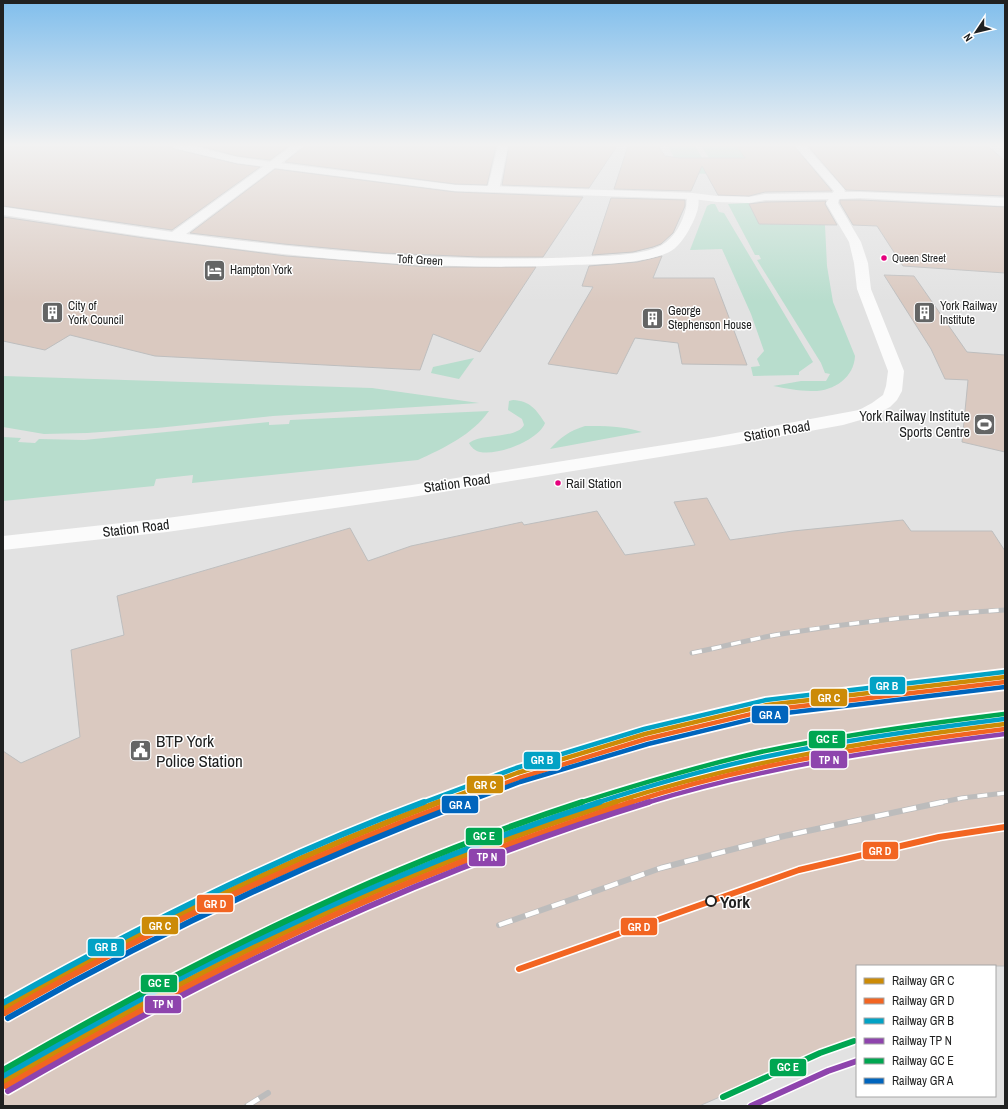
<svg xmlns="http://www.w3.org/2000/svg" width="1008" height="1109" viewBox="0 0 1008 1109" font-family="'Archivo Narrow',sans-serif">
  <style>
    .green { fill: #b8ddcd }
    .building { fill: #dac9c0; stroke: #bebebe }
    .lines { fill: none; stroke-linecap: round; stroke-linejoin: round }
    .minor { fill: #fbfbfb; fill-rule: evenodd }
    .tertiary { fill: #fbfbfb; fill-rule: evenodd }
    .primary { fill: #fbfbfb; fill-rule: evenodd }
    .rail-far1-casing { stroke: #bcbcbc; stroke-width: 5 }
    .rail-casing { stroke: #bcbcbc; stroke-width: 6 }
    .rail-far1 { stroke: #fff; stroke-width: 3.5; stroke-dasharray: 10; stroke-linecap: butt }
    .rail { stroke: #fff; stroke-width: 4.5; stroke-dasharray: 14; stroke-linecap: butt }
    .rail-1-far1-casing { stroke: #fff; stroke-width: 8 }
    .rail-1-casing { stroke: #fff; stroke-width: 9 }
    .rail-2-far1-casing { stroke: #fff; stroke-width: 8 }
    .rail-2-casing { stroke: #fff; stroke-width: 9 }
    .rail-3-far1-casing { stroke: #fff; stroke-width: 8 }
    .rail-3-casing { stroke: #fff; stroke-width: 9 }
    .rail-4-far1-casing { stroke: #fff; stroke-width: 8 }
    .rail-4-casing { stroke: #fff; stroke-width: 9 }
    .rail-5-far1-casing { stroke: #fff; stroke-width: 8 }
    .rail-5-casing { stroke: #fff; stroke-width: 9 }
    .rail-6-far1-casing { stroke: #fff; stroke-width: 8 }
    .rail-6-casing { stroke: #fff; stroke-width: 9 }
    .rail-1-far1 { stroke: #cc8b07; stroke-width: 4.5 }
    .rail-1 { stroke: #cc8b07; stroke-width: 6 }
    .rail-2-far1 { stroke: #f26522; stroke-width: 4.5 }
    .rail-2 { stroke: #f26522; stroke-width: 6 }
    .rail-3-far1 { stroke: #02a2c5; stroke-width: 4.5 }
    .rail-3 { stroke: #02a2c5; stroke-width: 6 }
    .rail-4-far1 { stroke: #8e44ad; stroke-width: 4.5 }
    .rail-4 { stroke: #8e44ad; stroke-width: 6 }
    .rail-5-far1 { stroke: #00a651; stroke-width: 4.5 }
    .rail-5 { stroke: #00a651; stroke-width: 6 }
    .rail-6-far1 { stroke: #0065bd; stroke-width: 4.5 }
    .rail-6 { stroke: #0065bd; stroke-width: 6 }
    .bus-dot { fill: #e5007d; stroke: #fff; stroke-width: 1.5 }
    .stop-dot { fill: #fff; stroke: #202121; stroke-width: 2 }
    .labels { text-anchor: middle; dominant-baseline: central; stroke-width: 3; stroke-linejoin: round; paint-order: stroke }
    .far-bus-label { font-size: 11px; fill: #202121; stroke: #fff; text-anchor: start }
    .far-street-label { font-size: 12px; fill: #202121; stroke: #fff }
    .far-poi-label { font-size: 12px; fill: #202121; stroke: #fff; text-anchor: start }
    .bus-label { font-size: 13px; fill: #202121; stroke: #fff; text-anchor: start }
    .poi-label { font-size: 14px; fill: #202121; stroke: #fff; text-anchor: end }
    .street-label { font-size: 14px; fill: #202121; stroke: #fff }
    .near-poi-label { font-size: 17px; fill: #202121; stroke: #fff; text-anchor: start }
    .near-stop-label { font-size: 17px; font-weight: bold; fill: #202121; stroke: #fff; text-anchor: start }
    .line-badge { stroke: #fff; stroke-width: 1.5 }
    .badge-label { font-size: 11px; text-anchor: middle; font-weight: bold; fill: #fff }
  </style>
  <rect width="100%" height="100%" fill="#e2e2e2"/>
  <g class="green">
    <polygon points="668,146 695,146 712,174 682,173"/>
    <polygon points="701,146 737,146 744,156 751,161 719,172"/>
    <path d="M749,203l10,20 66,2 2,41 6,36 22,54c-1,22 -22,36 -44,35 -13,0 -26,-3 -38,-5l28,-5h25l4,-7 -5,-1 -4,-10 -64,-103 4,-1 -2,-4h-4l-27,-51z"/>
    <polygon points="711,204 715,204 719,212 724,213 813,362 799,372 799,375 753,376 751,367 760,366 757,359 764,351 751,314 722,249 690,250 707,206"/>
    <polygon points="474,358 459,379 431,373 433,367"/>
    <polygon points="3,376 372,388 479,403 273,416 157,428 87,433 44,434 3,427"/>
    <path d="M513,400c17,1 23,9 32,23 -6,17 -47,33 -65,29 -5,-1 -9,-5 -11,-9 13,-10 48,-4 55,-18l-2,-6 -14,-9 1,-9z"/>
    <path d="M489,411c-17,24 -45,37 -71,49l-226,23 1,-8 -37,4 -2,7 -151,15v-64l18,1 -3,4 17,1 4,-4 45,1 185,-18v3l20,-1 1,-4z"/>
    <path d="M585,426c20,0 38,0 57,6l-92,17c11,-12 19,-18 35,-23z"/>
  </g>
  <g class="building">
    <polygon points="3,146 172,146 174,149 237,164 260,167 172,230 3,206"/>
    <polygon points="200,146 289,146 270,160 237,156"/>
    <polygon points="305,146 496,146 487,185 455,184 285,162"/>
    <polygon points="509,146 617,146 589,188 502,185"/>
    <polygon points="628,146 658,146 665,156 679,158 745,158 737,146 794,146 832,191 765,192 749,196 718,195 702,166 691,191 614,189"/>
    <polygon points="808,146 988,146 1005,161 1005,196 846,190"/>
    <polygon points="275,169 455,192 583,197 543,257 480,257 382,253 284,244 190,233"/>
    <polygon points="611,198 685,200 685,206 673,233 661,244 653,247 633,252 592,255"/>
    <polygon points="840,200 860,200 1005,207 1005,273 903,266 877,226 853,225 840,203"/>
    <polygon points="826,201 825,204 837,225 759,224 749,204 765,202"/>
    <polygon points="3,217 144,238 286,256 429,267 536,267 480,352 433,334 420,370 155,356 70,335 45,350 3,341"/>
    <polygon points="662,256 653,278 714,278 747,365 682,364 678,343 635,338 617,374 548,364 593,287 582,286 589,266 637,262"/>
    <polygon points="884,275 914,276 967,352 1005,355 1005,452 962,442 968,380 945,379 931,349"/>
    <polygon points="707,498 730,540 793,531 903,520 911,531 992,531 1005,551 1005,966 857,966 857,1039 819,1054 699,1106 3,1106 3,751 21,763 80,737 71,650 124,635 117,596 350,528 368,561 411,546 522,522 524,525 597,511 625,555 695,545 674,502"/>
  </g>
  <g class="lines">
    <g class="minor">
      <path d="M292,146h12l-118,88c130,17 261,29 392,23 23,-1 65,-1 84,-12 12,-7 21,-23 24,-37 1,-5 0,-10 3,-14h8c4,8 0,20 -4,28 -5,10 -12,23 -22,29 -24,13 -71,13 -99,14 -191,9 -382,-21 -569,-50v-8l169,25z"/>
      <polygon points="498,146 508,146 499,190 497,192 489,192 487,190"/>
    </g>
    <polygon class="tertiary" points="173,146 192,146 237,157 271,162 455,185 693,193 717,196 749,197 765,194 836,193 840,194 842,196 840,198 836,199 765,200 749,203 717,202 693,199 455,191 237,163 174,148"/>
    <polygon class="primary" points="795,146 806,146 844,189 845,192 860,192 1005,198 1005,206 860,198 839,199 838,203 861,242 868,263 871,289 904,371 902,391 897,400 890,407 871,417 843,425 734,445 412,497 167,532 3,550 3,536 167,518 412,485 714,437 859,410 872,403 883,395 886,386 888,371 857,289 854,263 849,242 826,203 834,191"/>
    <defs>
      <g id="rail-far1">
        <path d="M692,653c30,-6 59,-14 89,-19 74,-12 149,-20 224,-24"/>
        <polyline points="938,803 962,798 1005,793"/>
      </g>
      <g id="rail">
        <polyline points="499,925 661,868 784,836 943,802"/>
        <polyline points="247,1106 268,1093"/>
      </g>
    </defs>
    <use href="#rail-far1" class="rail-far1-casing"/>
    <use href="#rail" class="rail-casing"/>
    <use href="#rail-far1" class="rail-far1"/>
    <use href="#rail" class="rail"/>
    <defs>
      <g id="rail-1-far1">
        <polyline points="437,803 517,773 645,734 767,705 1005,677"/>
        <path d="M612,803c128,-41 260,-63 393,-79"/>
      </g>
      <g id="rail-1">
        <path d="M3,1009c139,-80 286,-150 436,-207"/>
        <path d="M3,1082c115,-66 231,-129 352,-182 85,-38 172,-69 261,-98"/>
      </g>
      <g id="rail-2-far1">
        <polyline points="452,803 519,778 646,739 768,710 1005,682"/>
        <path d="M629,803c122,-40 249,-58 376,-74"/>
      </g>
      <g id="rail-2">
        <polyline points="519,969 799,870 939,837 1005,827"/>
        <path d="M5,1013c143,-83 295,-153 450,-211"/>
        <path d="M6,1086c114,-65 230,-128 351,-181 90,-40 182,-72 275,-103"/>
      </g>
      <g id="rail-3-far1">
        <polyline points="422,803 516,768 644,729 766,700 1004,672"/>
        <path d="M596,803c55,-18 111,-34 168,-46 79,-17 159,-28 240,-38"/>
      </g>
      <g id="rail-3">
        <path d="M3,1003c135,-76 276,-147 421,-201"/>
        <path d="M3,1076c86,-49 173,-98 262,-140 109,-52 220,-97 335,-134"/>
      </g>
      <path id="rail-4-far1" d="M646,803c117,-36 238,-54 359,-69"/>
      <g id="rail-4">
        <path d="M8,1091c205,-119 414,-219 641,-289"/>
        <polyline points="751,1106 828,1071 857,1061"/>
      </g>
      <path id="rail-5-far1" d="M579,803c60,-19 120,-37 182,-51 80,-17 162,-28 243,-38"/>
      <g id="rail-5">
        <path d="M3,1070c185,-106 376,-202 579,-268"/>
        <polyline points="723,1097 820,1053 854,1041"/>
      </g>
      <polyline id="rail-6-far1" points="464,803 520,782 648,744 769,715 1005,687"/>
      <path id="rail-6" d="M8,1018c147,-84 300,-156 459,-216"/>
    </defs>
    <use href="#rail-1-far1" class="rail-1-far1-casing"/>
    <use href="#rail-1" class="rail-1-casing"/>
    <use href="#rail-2-far1" class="rail-2-far1-casing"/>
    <use href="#rail-2" class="rail-2-casing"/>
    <use href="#rail-3-far1" class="rail-3-far1-casing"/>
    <use href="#rail-3" class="rail-3-casing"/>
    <use href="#rail-4-far1" class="rail-4-far1-casing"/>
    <use href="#rail-4" class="rail-4-casing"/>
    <use href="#rail-5-far1" class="rail-5-far1-casing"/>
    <use href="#rail-5" class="rail-5-casing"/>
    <use href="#rail-6-far1" class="rail-6-far1-casing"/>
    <use href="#rail-6" class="rail-6-casing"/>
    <use href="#rail-1-far1" class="rail-1-far1"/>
    <use href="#rail-1" class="rail-1"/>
    <use href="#rail-2-far1" class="rail-2-far1"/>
    <use href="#rail-2" class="rail-2"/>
    <use href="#rail-3-far1" class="rail-3-far1"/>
    <use href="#rail-3" class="rail-3"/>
    <use href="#rail-4-far1" class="rail-4-far1"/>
    <use href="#rail-4" class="rail-4"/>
    <use href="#rail-5-far1" class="rail-5-far1"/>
    <use href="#rail-5" class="rail-5"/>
    <use href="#rail-6-far1" class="rail-6-far1"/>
    <use href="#rail-6" class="rail-6"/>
  </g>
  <linearGradient id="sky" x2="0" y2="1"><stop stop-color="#80beec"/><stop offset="0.48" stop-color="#f2f2f2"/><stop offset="1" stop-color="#f2f2f2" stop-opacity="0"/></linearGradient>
  <rect width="1008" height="302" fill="url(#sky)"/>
  <defs>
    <symbol id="hotel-square" viewBox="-11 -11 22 22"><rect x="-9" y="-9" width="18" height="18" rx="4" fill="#646565" stroke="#fff"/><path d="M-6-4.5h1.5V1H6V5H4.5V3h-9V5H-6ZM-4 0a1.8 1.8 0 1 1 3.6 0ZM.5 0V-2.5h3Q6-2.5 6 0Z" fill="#fff"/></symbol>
    <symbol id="building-square" viewBox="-11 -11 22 22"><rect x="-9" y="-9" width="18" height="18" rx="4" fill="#646565" stroke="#fff"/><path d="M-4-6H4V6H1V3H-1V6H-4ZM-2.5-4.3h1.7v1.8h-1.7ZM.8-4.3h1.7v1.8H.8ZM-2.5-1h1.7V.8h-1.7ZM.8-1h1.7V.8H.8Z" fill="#fff"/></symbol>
    <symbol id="stadium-square" viewBox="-11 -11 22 22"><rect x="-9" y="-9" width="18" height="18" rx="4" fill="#646565" stroke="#fff"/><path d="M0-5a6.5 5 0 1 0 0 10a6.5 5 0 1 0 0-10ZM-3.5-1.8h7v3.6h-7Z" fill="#fff"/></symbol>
    <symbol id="civic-square" viewBox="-11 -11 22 22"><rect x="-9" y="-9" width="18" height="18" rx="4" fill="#646565" stroke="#fff"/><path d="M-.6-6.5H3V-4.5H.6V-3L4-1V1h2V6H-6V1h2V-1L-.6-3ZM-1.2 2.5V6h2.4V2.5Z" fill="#fff"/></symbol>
  </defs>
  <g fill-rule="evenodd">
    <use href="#hotel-square" x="202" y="258" width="25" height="25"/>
    <use href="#building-square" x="40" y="300" width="25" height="25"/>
    <use href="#building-square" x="912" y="300" width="25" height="25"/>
    <use href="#building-square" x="640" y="306" width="25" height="25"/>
    <use href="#stadium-square" x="972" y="412" width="25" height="25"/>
    <use href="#civic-square" x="128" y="738" width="25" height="25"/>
  </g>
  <g class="bus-dot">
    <circle cx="884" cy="258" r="3.5"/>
    <circle cx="558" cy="483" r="3.5"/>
  </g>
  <circle class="stop-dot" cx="711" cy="901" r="5"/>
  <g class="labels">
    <g class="far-bus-label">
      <text x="892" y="258">Queen Street</text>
    </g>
    <g class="far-street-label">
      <text transform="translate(420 260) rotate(3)">Toft Green</text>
    </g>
    <g class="far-poi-label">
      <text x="230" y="270">Hampton York</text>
      <text x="68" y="306">City of<tspan x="68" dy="14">York Council</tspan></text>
      <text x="940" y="306">York Railway<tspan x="940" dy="14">Institute</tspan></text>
      <text x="668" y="311">George<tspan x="668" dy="14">Stephenson House</tspan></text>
    </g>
    <g class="bus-label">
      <text x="566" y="483">Rail Station</text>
    </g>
    <g class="poi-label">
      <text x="970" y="416">York Railway Institute<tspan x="970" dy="16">Sports Centre</tspan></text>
    </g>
    <g class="street-label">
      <text transform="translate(777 431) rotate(-10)">Station Road</text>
      <text transform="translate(457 483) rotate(-8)">Station Road</text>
      <text transform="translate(136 528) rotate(-7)">Station Road</text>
    </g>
    <g class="near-poi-label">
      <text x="156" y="740">BTP York<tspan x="156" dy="20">Police Station</tspan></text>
    </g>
    <g class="near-stop-label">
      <text x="720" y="901">York</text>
    </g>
  </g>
  <g class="line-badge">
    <rect x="869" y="676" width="37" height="19" rx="4" fill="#02a2c5"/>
    <rect x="810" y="688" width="38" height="19" rx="4" fill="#cc8b07"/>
    <rect x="751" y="705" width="38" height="19" rx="4" fill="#0065bd"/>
    <rect x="808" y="730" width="38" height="19" rx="4" fill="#00a651"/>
    <rect x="810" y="750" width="38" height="19" rx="4" fill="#8e44ad"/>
    <rect x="523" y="751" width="38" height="19" rx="4" fill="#02a2c5"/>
    <rect x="466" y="775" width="38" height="19" rx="4" fill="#cc8b07"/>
    <rect x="441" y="795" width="38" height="19" rx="4" fill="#0065bd"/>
    <rect x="465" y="827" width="38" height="19" rx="4" fill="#00a651"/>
    <rect x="862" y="841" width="37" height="19" rx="4" fill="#f26522"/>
    <rect x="468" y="848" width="38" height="19" rx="4" fill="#8e44ad"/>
    <rect x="196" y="894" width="38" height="19" rx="4" fill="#f26522"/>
    <rect x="141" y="916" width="38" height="19" rx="4" fill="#cc8b07"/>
    <rect x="620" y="917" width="38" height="19" rx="4" fill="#f26522"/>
    <rect x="87" y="938" width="38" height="19" rx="4" fill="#02a2c5"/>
    <rect x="140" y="974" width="38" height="19" rx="4" fill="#00a651"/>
    <rect x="144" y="995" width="38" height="19" rx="4" fill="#8e44ad"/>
    <rect x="769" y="1058" width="38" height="19" rx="4" fill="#00a651"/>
  </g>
  <g class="badge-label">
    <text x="887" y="690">GR B</text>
    <text x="829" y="702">GR C</text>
    <text x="770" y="719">GR A</text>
    <text x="827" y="743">GC E</text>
    <text x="829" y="764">TP N</text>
    <text x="542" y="764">GR B</text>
    <text x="485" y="789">GR C</text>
    <text x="460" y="809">GR A</text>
    <text x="484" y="840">GC E</text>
    <text x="880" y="855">GR D</text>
    <text x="487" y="861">TP N</text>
    <text x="215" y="908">GR D</text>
    <text x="160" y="930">GR C</text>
    <text x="639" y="931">GR D</text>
    <text x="106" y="951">GR B</text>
    <text x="159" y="987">GC E</text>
    <text x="163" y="1008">TP N</text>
    <text x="788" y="1071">GC E</text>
  </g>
  <rect width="1008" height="1109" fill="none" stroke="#202121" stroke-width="8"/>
  <rect x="856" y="965" width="140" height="132" fill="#ffffff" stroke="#a6a6a6"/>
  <rect x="864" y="978" width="20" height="6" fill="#cc8b07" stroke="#a6a6a6"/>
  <text x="892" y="985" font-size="12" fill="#202121">Railway GR C</text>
  <rect x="864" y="998" width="20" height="6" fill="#f26522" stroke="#a6a6a6"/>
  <text x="892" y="1005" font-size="12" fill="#202121">Railway GR D</text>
  <rect x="864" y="1018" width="20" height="6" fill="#02a2c5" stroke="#a6a6a6"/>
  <text x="892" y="1025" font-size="12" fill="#202121">Railway GR B</text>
  <rect x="864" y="1038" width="20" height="6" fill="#8e44ad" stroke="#a6a6a6"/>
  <text x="892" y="1045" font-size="12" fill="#202121">Railway TP N</text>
  <rect x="864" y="1058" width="20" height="6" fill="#00a651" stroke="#a6a6a6"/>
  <text x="892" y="1065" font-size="12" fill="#202121">Railway GC E</text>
  <rect x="864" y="1078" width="20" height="6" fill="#0065bd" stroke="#a6a6a6"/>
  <text x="892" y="1085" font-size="12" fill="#202121">Railway GR A</text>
  <g transform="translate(976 32) rotate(235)" stroke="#ffffff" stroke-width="3" paint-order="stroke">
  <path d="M0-3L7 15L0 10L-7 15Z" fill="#202121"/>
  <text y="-6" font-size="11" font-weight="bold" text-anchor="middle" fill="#202121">N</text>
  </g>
</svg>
